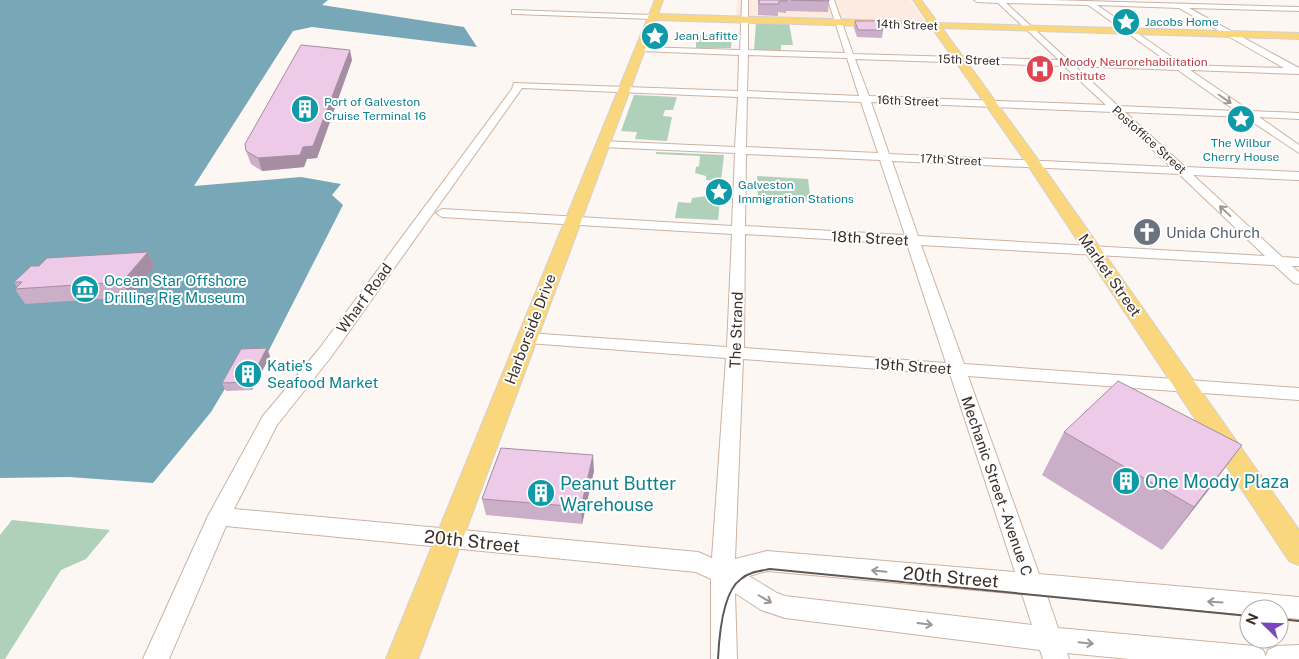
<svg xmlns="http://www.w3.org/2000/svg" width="1299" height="659" viewBox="0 0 1299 659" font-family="'Public Sans',sans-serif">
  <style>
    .education { fill: #fdeae0 }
    .green { fill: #afd1ba }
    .water { fill: #78a7b7 }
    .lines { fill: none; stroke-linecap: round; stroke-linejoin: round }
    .minor-casing { stroke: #cdb2a1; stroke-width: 2 }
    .major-casing { stroke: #d4d1d0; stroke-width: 2 }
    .minor { fill: #fff; fill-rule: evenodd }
    .major { fill: #fad67c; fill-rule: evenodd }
    .tram { stroke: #615751; stroke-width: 2 }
    .wall { fill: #cbaec8 }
    .shaded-wall { fill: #a58da2 }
    .building { fill: #eccae8; stroke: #a58da2 }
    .oneway { stroke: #9d9894 }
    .labels { text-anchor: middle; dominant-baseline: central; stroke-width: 4; stroke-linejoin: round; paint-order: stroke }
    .far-culture-label { font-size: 12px; fill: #0d838f; stroke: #fff; text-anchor: start }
    .far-street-label { font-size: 12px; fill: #3b3029; stroke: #fff }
    .far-health-label { font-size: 12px; fill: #be3a42; stroke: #fff; text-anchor: start }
    .worship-label { font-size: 15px; fill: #5b616d; stroke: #fff; text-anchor: start }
    .street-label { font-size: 15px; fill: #3b3029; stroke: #fff }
    .culture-label { font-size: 15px; fill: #0d838f; stroke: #fff; text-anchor: start }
    .near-culture-label { font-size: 18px; fill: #0d838f; stroke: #fff; text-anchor: start }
    .near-street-label { font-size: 18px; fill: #3b3029; stroke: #fff }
  </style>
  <rect width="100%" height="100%" fill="#fdf7f3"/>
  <polygon class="education" points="737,0 910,0 927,24 736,18"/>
  <g class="green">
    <polygon points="756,22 789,23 793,45 781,45 781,51 754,50"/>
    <polygon points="696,35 732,36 731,48 696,48"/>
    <polygon points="634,95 677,97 673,110 665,110 663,116 672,117 667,141 635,139 637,132 621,131"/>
    <polygon points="656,152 724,155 721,181 706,180 706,176 695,173 696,167 699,166 700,156 656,154"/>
    <polygon points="757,176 808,179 811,202 758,199"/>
    <polygon points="714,192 721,192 718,220 675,218 678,202 691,203 692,198 707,196"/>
    <polygon points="12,520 110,530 86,559 61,570 5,659 0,659 0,535"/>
  </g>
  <polygon class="water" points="0,0 328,0 322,5 464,27 477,47 312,27 293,31 194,186 301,177 341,184 332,195 343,205 266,356 244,357 211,412 153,483 69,477 0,478"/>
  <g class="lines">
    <defs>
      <g id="minor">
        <path d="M742,0h6v50l97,3 -17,-53h6l19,54 206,6 -61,-57 -21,-1 -3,-2h76l249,7v4l-110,-3 110,60v6l-109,-4 60,41 49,2v6l-40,-2 40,28v8l-54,-36 -120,-5 60,55 114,5v8l-106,-5 89,82 17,1v8h-7l7,6v12l-5,-1 -20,-18 -353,-20 43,119 335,24v12l-331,-24 71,198 260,23v22l-20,-2v-8h-30v6l-202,-19 11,32 196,18 9,4 3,6 2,-6 9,-4 22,-1v14h-170l-62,-6 2,6h-26l-3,-9 -255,-32 -24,-8 -26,-17 2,66h-26v-80l-15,-7 -470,-46 -57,133h-26l65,-143 55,-100 56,-67 193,-260 2,-6 224,8 1,-36 -99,-4 -4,-2 4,-2 100,3zM1006,3l82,2 83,59 -102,-3zM1097,5l82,3 105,60 -101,-3zM748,55l99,3 12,38 -112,-5zM855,59l209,7 42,39 -237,-9zM1075,66l103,4 58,41 -118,-5zM522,88l216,9 -3,50 -133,-6 -5,3 5,3 133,6 -3,73 -290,-17 -6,4 6,4 290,17 -5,113 -199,-14 -6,1 -2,4 2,4 6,1 198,15 -14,200 -14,-6 -464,-43 43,-84 54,-68zM747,97l114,5 17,51 -132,-6zM871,102l242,10 58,55 -282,-13zM746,154l134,6 25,75 -160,-9zM892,161l287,13 86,82 -347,-20zM745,234l162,10 39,119 -202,-15zM743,359l207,15 65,198 -248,-21 -32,8zM767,571l255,23 10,31 -247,-29 -8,-3 -28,-17z"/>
        <polygon points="512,10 652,15 656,17 652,19 515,14 512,14"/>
      </g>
      <polygon id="major" points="655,0 663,0 658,14 928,22 913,0 921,0 938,23 1299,33 1299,39 942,28 1039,161 1299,530 1299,565 1289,561 1027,164 932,28 656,20 418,659 386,659"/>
    </defs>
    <use href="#minor" class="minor-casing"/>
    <use href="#major" class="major-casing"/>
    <use href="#minor" class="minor"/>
    <use href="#major" class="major"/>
    <g class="tram">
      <polyline points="1279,619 1299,621"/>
      <path d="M718,659c1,-21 4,-67 23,-80 8,-7 19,-8 29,-10l479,47"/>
    </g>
  </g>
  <g class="wall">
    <polygon points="758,0 829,0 829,1 828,12 786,11 786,13 778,12 778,16 758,15"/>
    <polygon points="855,21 883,30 882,38 857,37 854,28"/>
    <polygon points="352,60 317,158 307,159 304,167 262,171 251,164 246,151"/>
    <polygon points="148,252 155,266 130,297 25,304 15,289 17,287 14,282 39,266"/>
    <polygon points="270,356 252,390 226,391 222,383"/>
    <polygon points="1064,432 1242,445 1210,488 1162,550 1042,475"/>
    <polygon points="594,471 582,524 486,515 482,499"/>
  </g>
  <g class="shaded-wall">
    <polygon points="350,50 352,60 317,158 307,159 304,167 262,171 258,158 303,147"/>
    <polygon points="148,252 155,266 130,297 122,282"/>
    <polygon points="267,348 270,356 252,390 249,382"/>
    <polygon points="1242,445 1210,488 1162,550 1194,507"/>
    <polygon points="593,455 594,471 582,524 581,507"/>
  </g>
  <g class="building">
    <polygon points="759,0 787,0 787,1 779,1 779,4 759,4"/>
    <polygon points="791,0 829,0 829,1"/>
    <polygon points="855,21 879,21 883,30 858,30"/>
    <polygon points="301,45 350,50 313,146 303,147 300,155 258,158 246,151 245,144"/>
    <polygon points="148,252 122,282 15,289 22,282 14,282 31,266 39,266 47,258"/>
    <polygon points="267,348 249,382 222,383 241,349"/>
    <polygon points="1118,381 1242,445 1194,507 1064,432"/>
    <polygon points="501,448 593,455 581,507 482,499"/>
  </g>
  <defs><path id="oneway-shaft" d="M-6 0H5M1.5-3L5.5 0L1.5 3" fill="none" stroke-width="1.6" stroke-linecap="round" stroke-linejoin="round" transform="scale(1.25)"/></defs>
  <g class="oneway">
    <use href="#oneway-shaft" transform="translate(1225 99) rotate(35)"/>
    <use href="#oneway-shaft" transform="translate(1225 211) rotate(-137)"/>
    <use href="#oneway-shaft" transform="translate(879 571) rotate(-175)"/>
    <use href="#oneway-shaft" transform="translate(765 599) rotate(30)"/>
    <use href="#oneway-shaft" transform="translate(1215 602) rotate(-176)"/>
    <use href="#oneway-shaft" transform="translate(925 624) rotate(7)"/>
    <use href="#oneway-shaft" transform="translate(1086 643) rotate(6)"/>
  </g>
  <defs>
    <symbol id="sight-disc" viewBox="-11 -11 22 22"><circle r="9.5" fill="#0f9aa8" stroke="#fff"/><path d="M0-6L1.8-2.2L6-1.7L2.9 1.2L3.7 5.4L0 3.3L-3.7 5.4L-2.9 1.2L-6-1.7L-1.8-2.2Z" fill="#fff"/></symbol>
    <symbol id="hospital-disc" viewBox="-11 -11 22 22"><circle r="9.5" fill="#e0444e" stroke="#fff"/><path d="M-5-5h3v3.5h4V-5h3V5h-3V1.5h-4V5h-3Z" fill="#fff"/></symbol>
    <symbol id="building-disc" viewBox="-11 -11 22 22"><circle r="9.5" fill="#0f9aa8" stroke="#fff"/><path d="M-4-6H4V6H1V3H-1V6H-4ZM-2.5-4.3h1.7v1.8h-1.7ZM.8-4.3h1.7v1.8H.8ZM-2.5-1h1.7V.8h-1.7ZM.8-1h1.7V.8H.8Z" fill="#fff"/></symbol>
    <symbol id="church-disc" viewBox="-11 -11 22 22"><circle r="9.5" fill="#6b7280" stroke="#fff"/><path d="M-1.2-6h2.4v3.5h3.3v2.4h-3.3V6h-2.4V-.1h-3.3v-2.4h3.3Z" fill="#fff"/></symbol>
    <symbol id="museum-disc" viewBox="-11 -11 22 22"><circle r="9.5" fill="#0f9aa8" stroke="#fff"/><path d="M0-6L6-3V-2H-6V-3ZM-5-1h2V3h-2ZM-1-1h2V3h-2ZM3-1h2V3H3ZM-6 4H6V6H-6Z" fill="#fff"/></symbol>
  </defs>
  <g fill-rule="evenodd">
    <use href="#sight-disc" x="1110" y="6" width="32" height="32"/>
    <use href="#sight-disc" x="639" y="20" width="32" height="32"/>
    <use href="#hospital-disc" x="1024" y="53" width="32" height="32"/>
    <use href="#building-disc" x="289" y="93" width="32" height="32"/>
    <use href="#sight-disc" x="1225" y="103" width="32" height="32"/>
    <use href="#sight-disc" x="703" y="176" width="32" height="32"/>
    <use href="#church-disc" x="1131" y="216" width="32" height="32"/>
    <use href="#museum-disc" x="69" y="273" width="32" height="32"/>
    <use href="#building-disc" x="232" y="358" width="32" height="32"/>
    <use href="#building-disc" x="1110" y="465" width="32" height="32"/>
    <use href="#building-disc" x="525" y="477" width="32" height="32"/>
  </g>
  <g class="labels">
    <g class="far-culture-label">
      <text x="1145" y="22">Jacobs Home</text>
      <text x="674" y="36">Jean Lafitte</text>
      <text x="324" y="102">Port of Galveston<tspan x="324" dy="14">Cruise Terminal 16</tspan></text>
      <text x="1241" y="143" text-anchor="middle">The Wilbur<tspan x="1241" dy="14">Cherry House</tspan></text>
      <text x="738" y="185">Galveston<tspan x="738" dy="14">Immigration Stations</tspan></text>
    </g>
    <g class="far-street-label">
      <text transform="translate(907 25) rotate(2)">14th Street</text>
      <text transform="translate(969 60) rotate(2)">15th Street</text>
      <text transform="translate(908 101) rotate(2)">16th Street</text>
      <text transform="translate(1149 140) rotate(42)">Postoffice Street</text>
      <text transform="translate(951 160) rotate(3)">17th Street</text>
    </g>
    <g class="far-health-label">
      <text x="1059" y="62">Moody Neurorehabilitation<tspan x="1059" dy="14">Institute</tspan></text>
    </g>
    <g class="worship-label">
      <text x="1166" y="232">Unida Church</text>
    </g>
    <g class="street-label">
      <text transform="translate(870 238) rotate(3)">18th Street</text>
      <text transform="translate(1110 275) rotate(55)">Market Street</text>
      <text transform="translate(364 298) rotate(-54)">Wharf Road</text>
      <text transform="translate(530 329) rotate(-69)">Harborside Drive</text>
      <text transform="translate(736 330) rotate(-88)">The Strand</text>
      <text transform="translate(913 366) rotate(4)">19th Street</text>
      <text transform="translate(997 486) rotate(71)">Mechanic Street - Avenue C</text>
    </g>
    <g class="culture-label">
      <text x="104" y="280">Ocean Star Offshore<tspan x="104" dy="17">Drilling Rig Museum</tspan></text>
      <text x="267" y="365">Katie's<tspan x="267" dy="17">Seafood Market</tspan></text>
    </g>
    <g class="near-culture-label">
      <text x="1145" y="481">One Moody Plaza</text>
      <text x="560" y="483">Peanut Butter<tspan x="560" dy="21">Warehouse</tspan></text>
    </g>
    <g class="near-street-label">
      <text transform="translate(472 541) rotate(6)">20th Street</text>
      <text transform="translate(951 577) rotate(5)">20th Street</text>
    </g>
  </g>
  <g transform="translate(1264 624) rotate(293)"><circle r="24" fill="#ffffff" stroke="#b1aca9"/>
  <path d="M0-4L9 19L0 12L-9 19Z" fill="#7b47be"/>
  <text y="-8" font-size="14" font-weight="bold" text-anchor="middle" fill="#3b3029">N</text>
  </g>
</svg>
